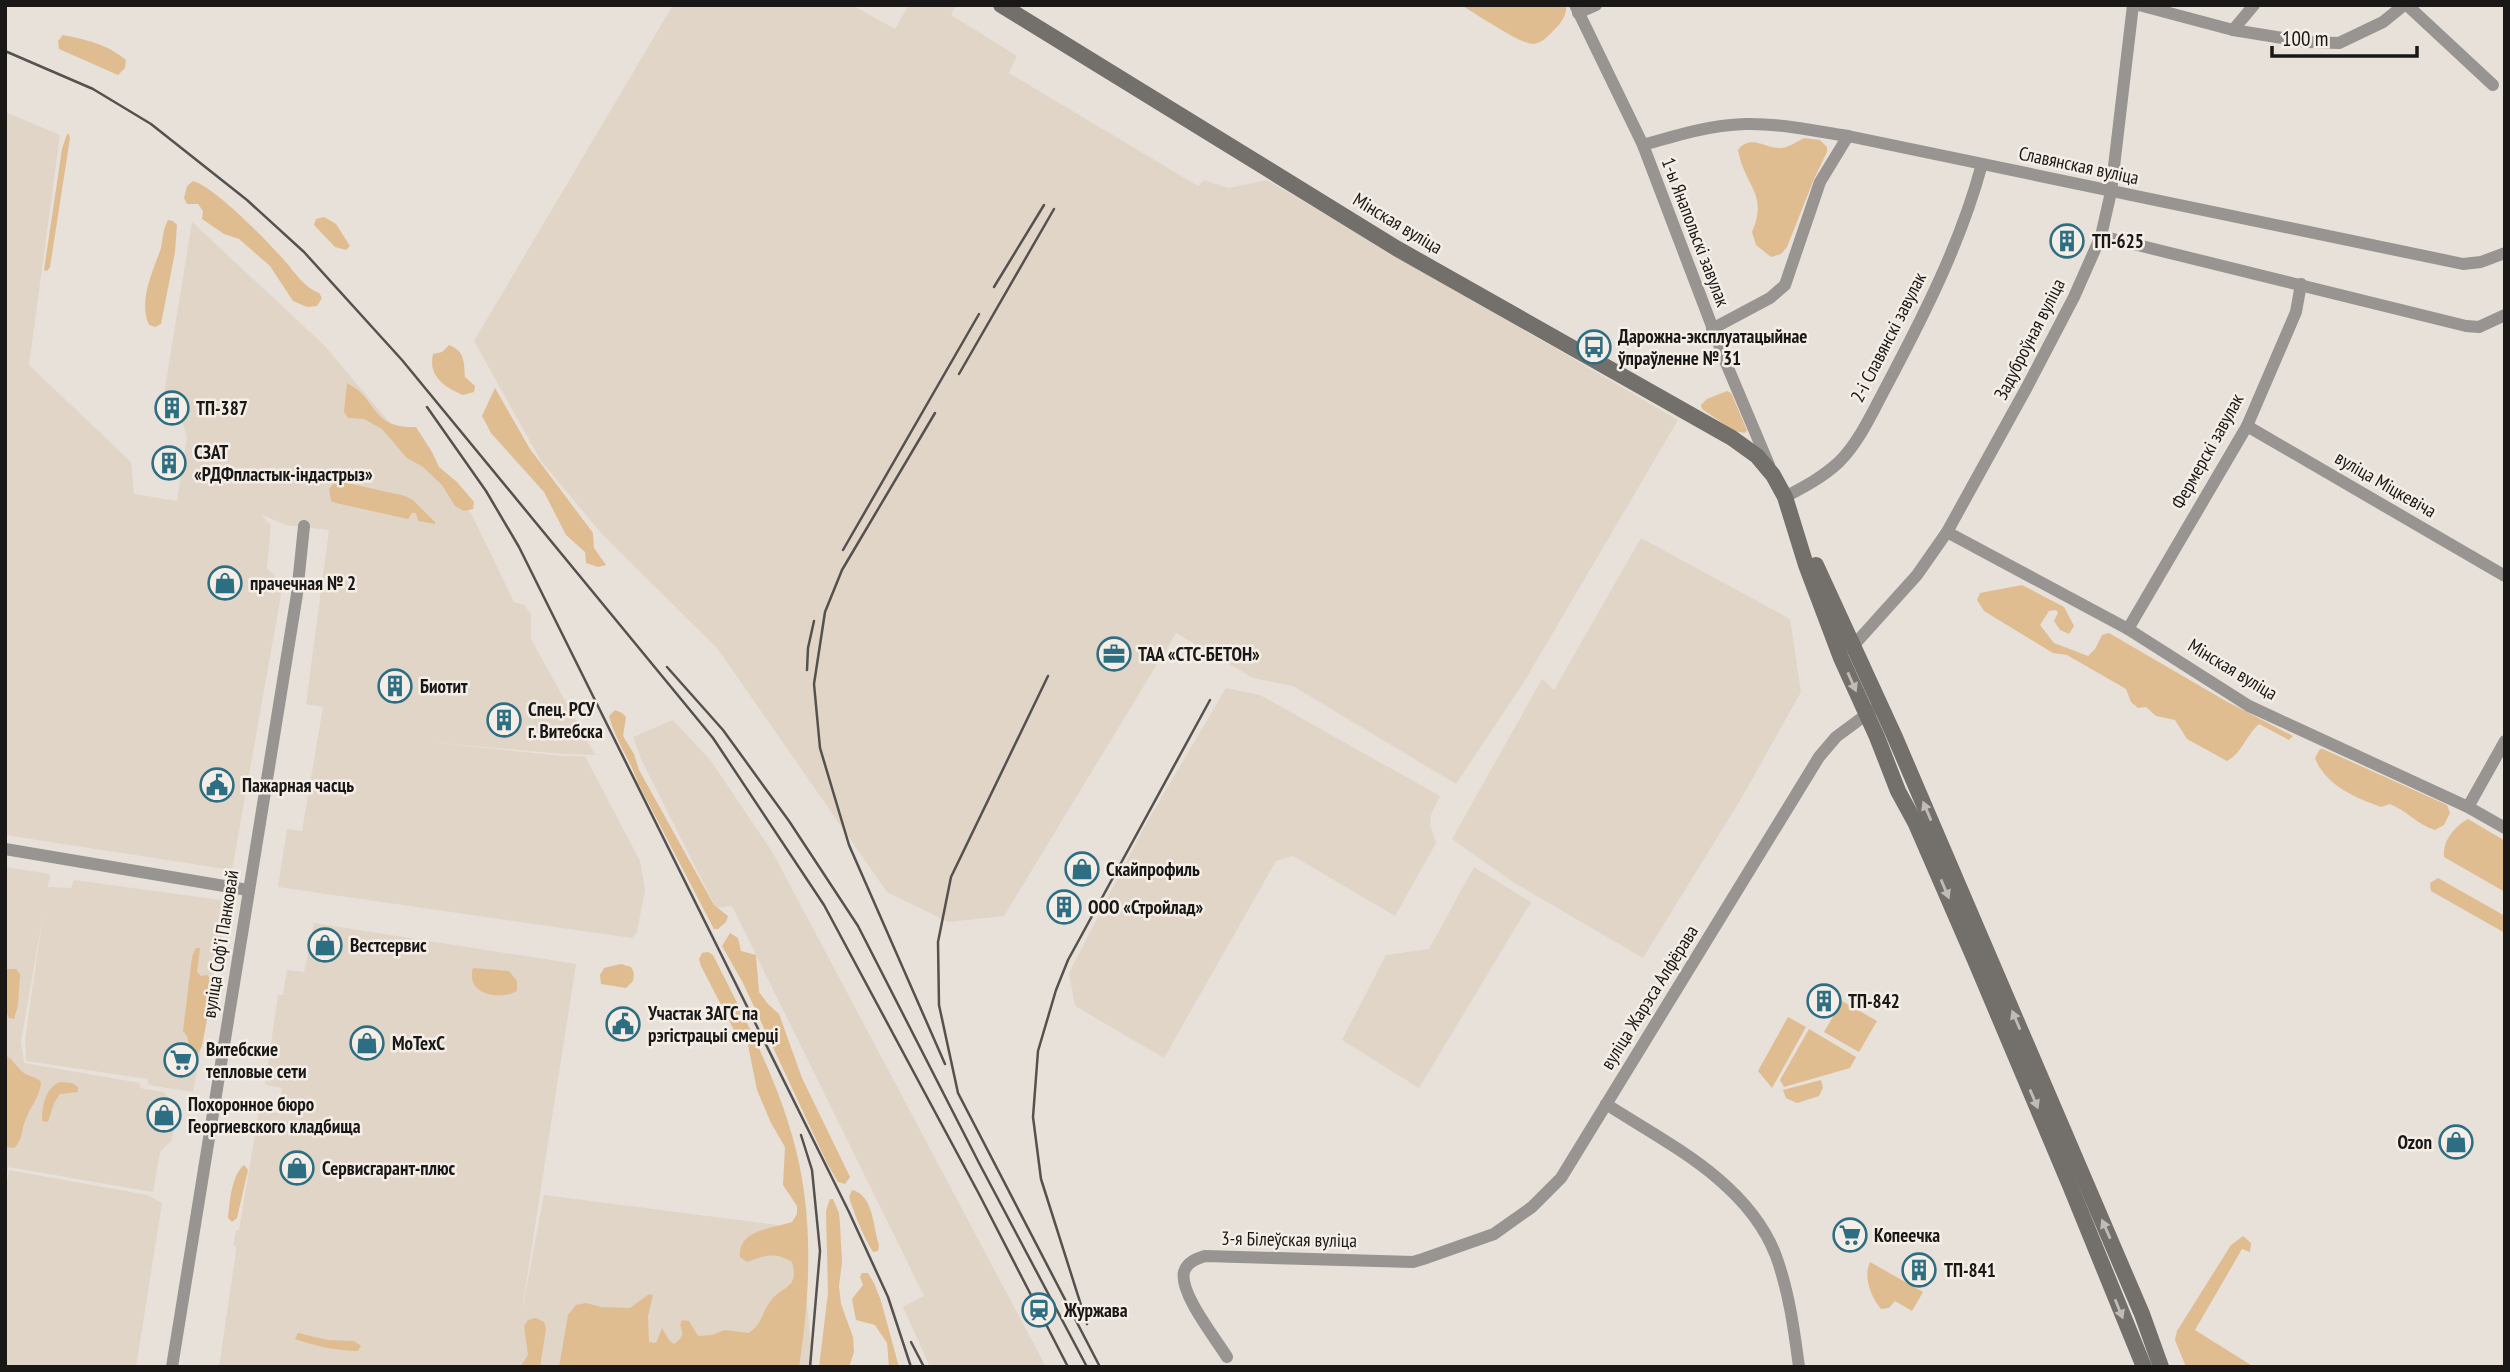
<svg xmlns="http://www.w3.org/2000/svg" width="2510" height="1372" viewBox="0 0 2510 1372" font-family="'PT Sans Narrow',sans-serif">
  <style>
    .built { fill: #e1d5c8 }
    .green { fill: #e0bc91 }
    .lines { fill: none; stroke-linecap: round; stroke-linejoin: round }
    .minor { stroke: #979491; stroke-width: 12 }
    .secondary { stroke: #736f6b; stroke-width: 16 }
    .rail { stroke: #54514e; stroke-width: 2.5 }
    .oneway { fill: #c0bbb5 }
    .labels { text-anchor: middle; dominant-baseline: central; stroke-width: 5; stroke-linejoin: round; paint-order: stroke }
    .street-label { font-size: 19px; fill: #1a1816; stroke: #f4eee7 }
    .poi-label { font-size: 19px; font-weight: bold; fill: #1a1816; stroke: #f4eee7; text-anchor: start }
  </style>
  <rect width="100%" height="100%" fill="#e7e1da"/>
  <g class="built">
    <polygon points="673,5 852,5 895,29 909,5 956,5 951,15 1017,56 1009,73 1198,186 1204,180 1229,188 1267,180 1678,420 1524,682 1456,784 1293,686 1253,678 1176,633 1004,916 948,922 887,892 717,648 602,534 541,461 474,341"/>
    <polygon points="5,112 60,135 29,365 131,462 134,494 177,501 187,437 180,416 161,412 192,222 324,345 446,489 471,513 514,602 524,605 531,614 531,639 595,755 563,754 430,742 563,756 585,756 640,861 645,890 637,932 632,938 278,887 287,829 302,831 323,707 306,704 329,530 286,525 260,514 271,525 267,568 283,584 232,870 5,835"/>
    <polygon points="1641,538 1790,619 1801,692 1741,799 1643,958 1513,882 1452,839 1542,679 1554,690"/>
    <polygon points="1226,688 1260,695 1440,796 1431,815 1430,825 1436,843 1395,916 1293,856 1276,861 1164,1058 1075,1006 1069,973 1143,829"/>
    <polygon points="673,720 711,761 773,853 1046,1367 930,1367 903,1307 924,1296 732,906 716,908 641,759 633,737"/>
    <polygon points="5,867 50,874 48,887 71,888 74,880 228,901 193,1092 148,1085 148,1079 26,1061 25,1040 43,915 21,1041 24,1063 140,1083 140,1088 163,1092 177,1108 172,1140 160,1152 153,1192 8,1167 5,1182"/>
    <polygon points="1474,867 1531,902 1419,1088 1342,1040 1386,955 1429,949"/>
    <polygon points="314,923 576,964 521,1316 544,1195 800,1228 813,1367 219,1367 236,1251 236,1246 233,1245 236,1230 239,1230 259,1111 280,1113 282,1088 265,1085 278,995 283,995 287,970 304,972"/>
    <polygon points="9,1170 147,1195 162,1203 136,1367 5,1367 5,1192"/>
  </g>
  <g class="green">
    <path d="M1461,5h105c1,10 -4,17 -11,24 -6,6 -12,14 -22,15 -13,0 -58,-31 -72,-39z"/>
    <path d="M63,35c24,5 44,9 63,25l-1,8 -7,7 -59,-26 -1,-8z"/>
    <polygon points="67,134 69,134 70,138 50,267 47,271 44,270 62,149"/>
    <path d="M1804,138l16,2 7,7v5l-13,27 -27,68 -6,7 -10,3 -15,-12 -4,-13c17,-38 -8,-47 -14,-82 12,-17 28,-1 44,-2 7,-1 16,-7 22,-10z"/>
    <path d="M193,181c22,6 74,60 91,79 11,12 19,27 35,33l3,5 -5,8 -10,1 -14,-6 -23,-35 -31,-27 -15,-5 -22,-15 1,-8 -5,-7h-11l-3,-6 3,-12z"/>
    <polygon points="324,217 336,224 350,246 346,250 335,247 314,225 316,219"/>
    <path d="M168,220l5,1 4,4 -2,27 -14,72 -6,3 -6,-2c-11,-24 4,-54 12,-77 2,-10 2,-19 7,-28z"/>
    <path d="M449,345c16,6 15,17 16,32l10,9 -1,6 -11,3c-19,-8 -35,-19 -30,-41l9,-2z"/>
    <path d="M347,383c31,15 23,46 69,44l16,25 7,15 18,15 17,20 -1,7 -9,2 -9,-5 -13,-21 -19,-18 -16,-9 -25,-29 -18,-10 -16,-1 -4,-6z"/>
    <polygon points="495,388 530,449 593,533 594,548 606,565 598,567 586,563 585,552 566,535 544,492 491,433 482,416"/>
    <polygon points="1727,391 1731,393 1747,430 1745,433 1734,431 1702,409 1701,405 1707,399"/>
    <polygon points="339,481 405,496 413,500 435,522 435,524 418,521 416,513 412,513 408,519 336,503 331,501 329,489 334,483"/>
    <path d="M2022,585l42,22 10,19 -5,8 -9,-4 -6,-9 4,-8 -2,-3 -7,1 -9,14 14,18 34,13 7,-7 7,-14 7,-2 115,67 69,36 -4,4 -30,-16c-15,14 -16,28 -32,37l-40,-22 -12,-19 -19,-4 -10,-9 -8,1 -7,-6 -5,-13 -59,-34 -14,-2 -69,-42 -7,-11 3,-7z"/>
    <path d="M615,710l7,3 4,4 -3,19 11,18 5,16 75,135 14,11 -2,6 -8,7h-4l-10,-19 -66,-127c-8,-24 -23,-43 -29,-67z"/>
    <path d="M2320,749h3l124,56 3,8 -6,12 -9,5c-17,-5 -28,-19 -45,-26l-9,3c-25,-9 -56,-22 -66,-49z"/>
    <path d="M2468,819l37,22v51l-61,-35c-2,-16 11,-31 24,-38z"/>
    <polygon points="2438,878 2505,916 2505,933 2431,891 2430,883"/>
    <polygon points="730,933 738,938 741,951 756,955 759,992 768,1004 779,1014 802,1078 850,1177 845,1184 838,1182 827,1163 743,983 722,946"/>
    <polygon points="196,948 200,948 197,972 201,976 207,975 214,982 202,1046 197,1055 191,1054 187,1036 183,1031 192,957"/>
    <path d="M708,952l5,3c29,58 61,117 79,180 22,75 19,155 7,232h-240l9,-52 8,-10 10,-2 15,4 29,1 19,-14 4,1 -5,21 1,26 7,1 6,-15 7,12 5,4c9,-6 10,-10 6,-19l2,-5 7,1 9,15 14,-1 13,-5 24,3c15,-11 11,-18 21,-31 11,-17 30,-12 22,-40 -17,-10 -27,-7 -45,0l-7,-5c-2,-28 32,-28 52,-35l5,-8v-8l-14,-21 2,-38 -14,-24 -14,-33 -9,-45 -12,-11 -35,-68 -2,-7 3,-6z"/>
    <polygon points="621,964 631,967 634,973 633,981 626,988 601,984 600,975 604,968"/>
    <path d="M473,968l36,3 8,10v10c-18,10 -52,3 -44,-23z"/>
    <polygon points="5,969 16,969 20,974 18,1005 14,1019 9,1018 5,1009"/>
    <polygon points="1842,1001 1877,1021 1859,1052 1824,1032"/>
    <polygon points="1788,1017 1806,1027 1772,1088 1758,1071"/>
    <polygon points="1809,1029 1856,1057 1850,1068 1784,1087 1780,1080"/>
    <path d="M5,1055c9,5 11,12 19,18 6,4 11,3 17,9 -1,15 -11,25 -16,39 -4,10 -2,19 -11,27l-9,-1z"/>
    <polygon points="1821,1080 1823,1088 1819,1096 1797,1103 1786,1098 1783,1090"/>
    <path d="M60,1082l12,1 6,4v5l-18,2 -6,9 -6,19 -6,-1c0,-15 3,-33 18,-39z"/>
    <path d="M244,1165l4,5 -11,48 -5,4 -4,-4c2,-16 3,-42 16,-53z"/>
    <path d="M852,1190c22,5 21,38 27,55l-1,6 -5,1c-10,-16 -18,-36 -24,-55z"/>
    <polygon points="830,1199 833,1199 839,1213 840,1224 842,1262 839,1286 841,1304 853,1337 854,1352 849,1367 819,1367 828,1293 826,1211"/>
    <polygon points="2243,1236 2251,1243 2250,1252 2242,1249 2195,1330 2254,1367 2186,1367 2175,1340 2177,1331 2231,1245"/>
    <path d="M1870,1262l53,30 -11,19 -17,-10 -6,7 -8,1c-10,-12 -18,-32 -11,-47z"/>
    <polygon points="862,1273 868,1273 874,1283 881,1301 899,1367 889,1367 887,1343 875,1325 856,1320 852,1299 863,1285 860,1277"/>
    <polygon points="536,1318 544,1322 546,1329 540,1367 520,1367 528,1355 524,1326 528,1320"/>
    <path d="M298,1333l30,7 26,1 7,5 -3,5c-21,0 -43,-5 -63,-12z"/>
  </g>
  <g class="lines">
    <g class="minor">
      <polyline points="1575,5 1643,145 1726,363 1769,465"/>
      <polyline points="2139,5 2233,30 2307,42 2339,43 2383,22 2404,5"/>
      <polyline points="2407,5 2493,85"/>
      <polyline points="1578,13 1596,5"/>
      <polyline points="2233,30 2254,5"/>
      <path d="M1643,145c34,-10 67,-20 102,-21 34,-1 69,7 103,12l615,128 18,-2 24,-9"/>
      <polyline points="2101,236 2466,326 2479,327 2505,315"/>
      <polyline points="1712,329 1770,298 1785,285 1820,182 1848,136"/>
      <polyline points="2247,426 2505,576"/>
      <path d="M1785,497c19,-10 38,-20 54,-35 21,-21 34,-51 48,-77 38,-72 74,-143 95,-221"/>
      <polyline points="1947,532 2128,629 2249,706 2468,807 2505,828"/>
      <polyline points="2128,629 2247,426 2296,312 2301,284"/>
      <polyline points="1853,646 1917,575 1947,532 2027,387 2074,297 2101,236 2111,192 2133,5"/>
      <polyline points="2468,807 2505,741"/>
      <polyline points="5,849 248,890"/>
      <path d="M1606,1104c62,40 142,78 170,152 13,36 18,73 23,111"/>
      <path d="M1227,1357c-11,-18 -48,-64 -43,-85 3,-10 12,-13 21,-16l208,6 10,-3 71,-25 38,-27 29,-29 258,-421 17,-20 35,-26"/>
      <polyline points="172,1367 297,594 304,526"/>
    </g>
    <g class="secondary">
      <polyline points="1001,5 1396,248 1732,438 1757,456 1773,475 1785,497 1806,565 1841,658 1877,737 1898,791 1916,824 1975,960 2069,1183 2144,1367"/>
      <polyline points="1816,565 1894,735 2142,1314 2161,1367"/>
    </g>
    <g class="rail">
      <polyline points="5,51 93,89 151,124 247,200 304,252 402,360 713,738 824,905 979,1194 1068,1367"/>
      <polyline points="994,287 1044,205"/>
      <polyline points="959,374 1054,209"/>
      <polyline points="427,407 486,491 519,547 849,1212 888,1297 911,1367"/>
      <polyline points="935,413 842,570 825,612 814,684 820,748 849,845 945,1064"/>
      <polyline points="843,550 979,314"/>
      <polyline points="667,667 723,730 789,821 858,926 979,1163 1087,1367"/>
      <polyline points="807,670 808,648 814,621"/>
      <polyline points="1048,676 951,877 938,942 939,1005 958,1093 1100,1367"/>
      <polyline points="801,1135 812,1170 820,1251 810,1367"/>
      <polyline points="1087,1324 1041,1179 1033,1117 1038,1051 1056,990 1068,960 1210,700"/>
      <polyline points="911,1342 924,1367"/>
    </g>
  </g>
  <defs><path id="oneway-solid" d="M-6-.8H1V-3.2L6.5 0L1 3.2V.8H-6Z" transform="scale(1.75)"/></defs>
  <g class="oneway">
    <use href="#oneway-solid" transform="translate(1852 682) rotate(66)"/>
    <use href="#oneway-solid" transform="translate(1927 811) rotate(-113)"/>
    <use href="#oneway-solid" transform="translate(1945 889) rotate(67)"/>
    <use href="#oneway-solid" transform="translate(2016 1020) rotate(-113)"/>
    <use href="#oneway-solid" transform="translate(2034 1099) rotate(67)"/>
    <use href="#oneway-solid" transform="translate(2106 1229) rotate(-114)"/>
    <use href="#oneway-solid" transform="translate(2119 1309) rotate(68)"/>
  </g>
  <defs>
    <symbol id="building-ring" viewBox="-11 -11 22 22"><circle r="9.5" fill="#f4eee7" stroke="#2e6e82" stroke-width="1.5"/><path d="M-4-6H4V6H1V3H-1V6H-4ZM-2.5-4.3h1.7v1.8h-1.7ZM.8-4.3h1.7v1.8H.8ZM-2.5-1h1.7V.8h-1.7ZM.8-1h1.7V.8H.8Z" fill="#2e6e82"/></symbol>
    <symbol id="bus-ring" viewBox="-11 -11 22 22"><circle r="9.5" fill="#f4eee7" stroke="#2e6e82" stroke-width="1.5"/><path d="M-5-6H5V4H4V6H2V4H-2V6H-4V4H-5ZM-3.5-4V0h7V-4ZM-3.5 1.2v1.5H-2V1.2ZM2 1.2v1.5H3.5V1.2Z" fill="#2e6e82"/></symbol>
    <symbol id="shop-ring" viewBox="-11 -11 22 22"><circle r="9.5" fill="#f4eee7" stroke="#2e6e82" stroke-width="1.5"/><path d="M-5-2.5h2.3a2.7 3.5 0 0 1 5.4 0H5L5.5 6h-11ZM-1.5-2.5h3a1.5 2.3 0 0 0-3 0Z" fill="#2e6e82"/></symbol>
    <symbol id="office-ring" viewBox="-11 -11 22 22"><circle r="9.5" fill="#f4eee7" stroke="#2e6e82" stroke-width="1.5"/><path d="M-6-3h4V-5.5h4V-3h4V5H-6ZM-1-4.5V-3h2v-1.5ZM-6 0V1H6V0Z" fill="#2e6e82"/></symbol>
    <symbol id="civic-ring" viewBox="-11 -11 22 22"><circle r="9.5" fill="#f4eee7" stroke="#2e6e82" stroke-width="1.5"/><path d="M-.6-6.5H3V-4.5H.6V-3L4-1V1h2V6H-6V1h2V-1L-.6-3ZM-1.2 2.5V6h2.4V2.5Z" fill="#2e6e82"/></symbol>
    <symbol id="supermarket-ring" viewBox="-11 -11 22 22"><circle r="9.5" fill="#f4eee7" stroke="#2e6e82" stroke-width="1.5"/><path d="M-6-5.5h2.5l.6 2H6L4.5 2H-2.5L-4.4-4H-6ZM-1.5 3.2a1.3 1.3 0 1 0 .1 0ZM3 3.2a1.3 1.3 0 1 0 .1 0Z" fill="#2e6e82"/></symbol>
    <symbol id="station-ring" viewBox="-11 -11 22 22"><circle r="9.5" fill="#f4eee7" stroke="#2e6e82" stroke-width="1.5"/><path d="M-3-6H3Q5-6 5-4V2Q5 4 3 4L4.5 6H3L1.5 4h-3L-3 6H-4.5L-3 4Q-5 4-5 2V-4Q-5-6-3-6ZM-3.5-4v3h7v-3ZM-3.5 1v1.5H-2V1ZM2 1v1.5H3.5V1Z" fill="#2e6e82"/></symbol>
  </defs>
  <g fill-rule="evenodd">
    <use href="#building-ring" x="2048" y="222" width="38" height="38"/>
    <use href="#bus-ring" x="1575" y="328" width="38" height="38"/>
    <use href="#building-ring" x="153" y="389" width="38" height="38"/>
    <use href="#building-ring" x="150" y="444" width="38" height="38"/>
    <use href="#shop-ring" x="206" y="564" width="38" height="38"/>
    <use href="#office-ring" x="1095" y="635" width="38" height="38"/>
    <use href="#building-ring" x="376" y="667" width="38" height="38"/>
    <use href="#building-ring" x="485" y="701" width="38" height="38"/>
    <use href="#civic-ring" x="198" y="766" width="38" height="38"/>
    <use href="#shop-ring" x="1063" y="850" width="38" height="38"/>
    <use href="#building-ring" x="1045" y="888" width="38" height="38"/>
    <use href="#shop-ring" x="306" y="926" width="38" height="38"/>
    <use href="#building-ring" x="1805" y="982" width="38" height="38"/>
    <use href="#civic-ring" x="604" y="1005" width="38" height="38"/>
    <use href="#shop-ring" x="348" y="1024" width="38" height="38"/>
    <use href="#supermarket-ring" x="162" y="1041" width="38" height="38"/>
    <use href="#shop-ring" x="145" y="1096" width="38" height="38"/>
    <use href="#shop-ring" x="2437" y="1123" width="38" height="38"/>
    <use href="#shop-ring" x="278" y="1149" width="38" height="38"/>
    <use href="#supermarket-ring" x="1831" y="1216" width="38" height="38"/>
    <use href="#building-ring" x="1900" y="1251" width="38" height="38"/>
    <use href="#station-ring" x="1020" y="1291" width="38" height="38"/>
  </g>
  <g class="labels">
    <g class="street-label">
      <text transform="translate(2079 165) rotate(12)">Славянская вуліца</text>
      <text transform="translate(1398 223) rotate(31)">Мінская вуліца</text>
      <text transform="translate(1696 232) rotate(69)">1-ы Янапольскі завулак</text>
      <text transform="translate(1888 337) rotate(-63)">2-і Славянскі завулак</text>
      <text transform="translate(2029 339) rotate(-63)">Задуброўная вуліца</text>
      <text transform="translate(2207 451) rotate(-61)">Фермерскі завулак</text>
      <text transform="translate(2386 484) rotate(30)">вуліца Міцкевіча</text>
      <text transform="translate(2233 669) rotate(31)">Мінская вуліца</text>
      <text transform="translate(220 944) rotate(-81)">вуліца Софʼі Панковай</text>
      <text transform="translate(1649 997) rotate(-58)">вуліца Жарэса Алфёрава</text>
      <text transform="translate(1289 1239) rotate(1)">3-я Білеўская вуліца</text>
    </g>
    <g class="poi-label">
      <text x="2092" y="241">ТП-625</text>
      <text x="1618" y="336">Дарожна-эксплуатацыйнае<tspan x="1618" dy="22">ўпраўленне № 31</tspan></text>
      <text x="196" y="408">ТП-387</text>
      <text x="194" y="452">СЗАТ<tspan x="194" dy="22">«РДФпластык-індастрыз»</tspan></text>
      <text x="250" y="583">прачечная № 2</text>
      <text x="1138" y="654">ТАА «СТС-БЕТОН»</text>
      <text x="420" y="686">Биотит</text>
      <text x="528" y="709">Спец. РСУ<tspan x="528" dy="22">г. Витебска</tspan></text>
      <text x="242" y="785">Пажарная часць</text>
      <text x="1106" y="869">Скайпрофиль</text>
      <text x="1088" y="907">ООО «Стройлад»</text>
      <text x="350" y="945">Вестсервис</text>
      <text x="1848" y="1001">ТП-842</text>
      <text x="648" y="1013">Участак ЗАГС па<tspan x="648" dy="22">рэгістрацыі смерці</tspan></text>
      <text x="392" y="1043">MoTexC</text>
      <text x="206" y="1049">Витебские<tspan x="206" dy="22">тепловые сети</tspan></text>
      <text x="188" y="1104">Похоронное бюро<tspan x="188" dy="22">Георгиевского кладбища</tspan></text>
      <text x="2432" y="1142" text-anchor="end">Ozon</text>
      <text x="322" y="1168">Сервисгарант-плюс</text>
      <text x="1874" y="1235">Копеечка</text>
      <text x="1944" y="1270">ТП-841</text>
      <text x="1064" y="1310">Журжава</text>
    </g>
  </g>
  <rect width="2510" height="1372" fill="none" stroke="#1a1816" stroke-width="14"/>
  <path d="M2272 46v10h145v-10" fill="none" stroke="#1a1816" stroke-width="3.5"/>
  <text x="2282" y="46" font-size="21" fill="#1a1816" stroke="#f4eee7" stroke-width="5" paint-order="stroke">100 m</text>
</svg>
